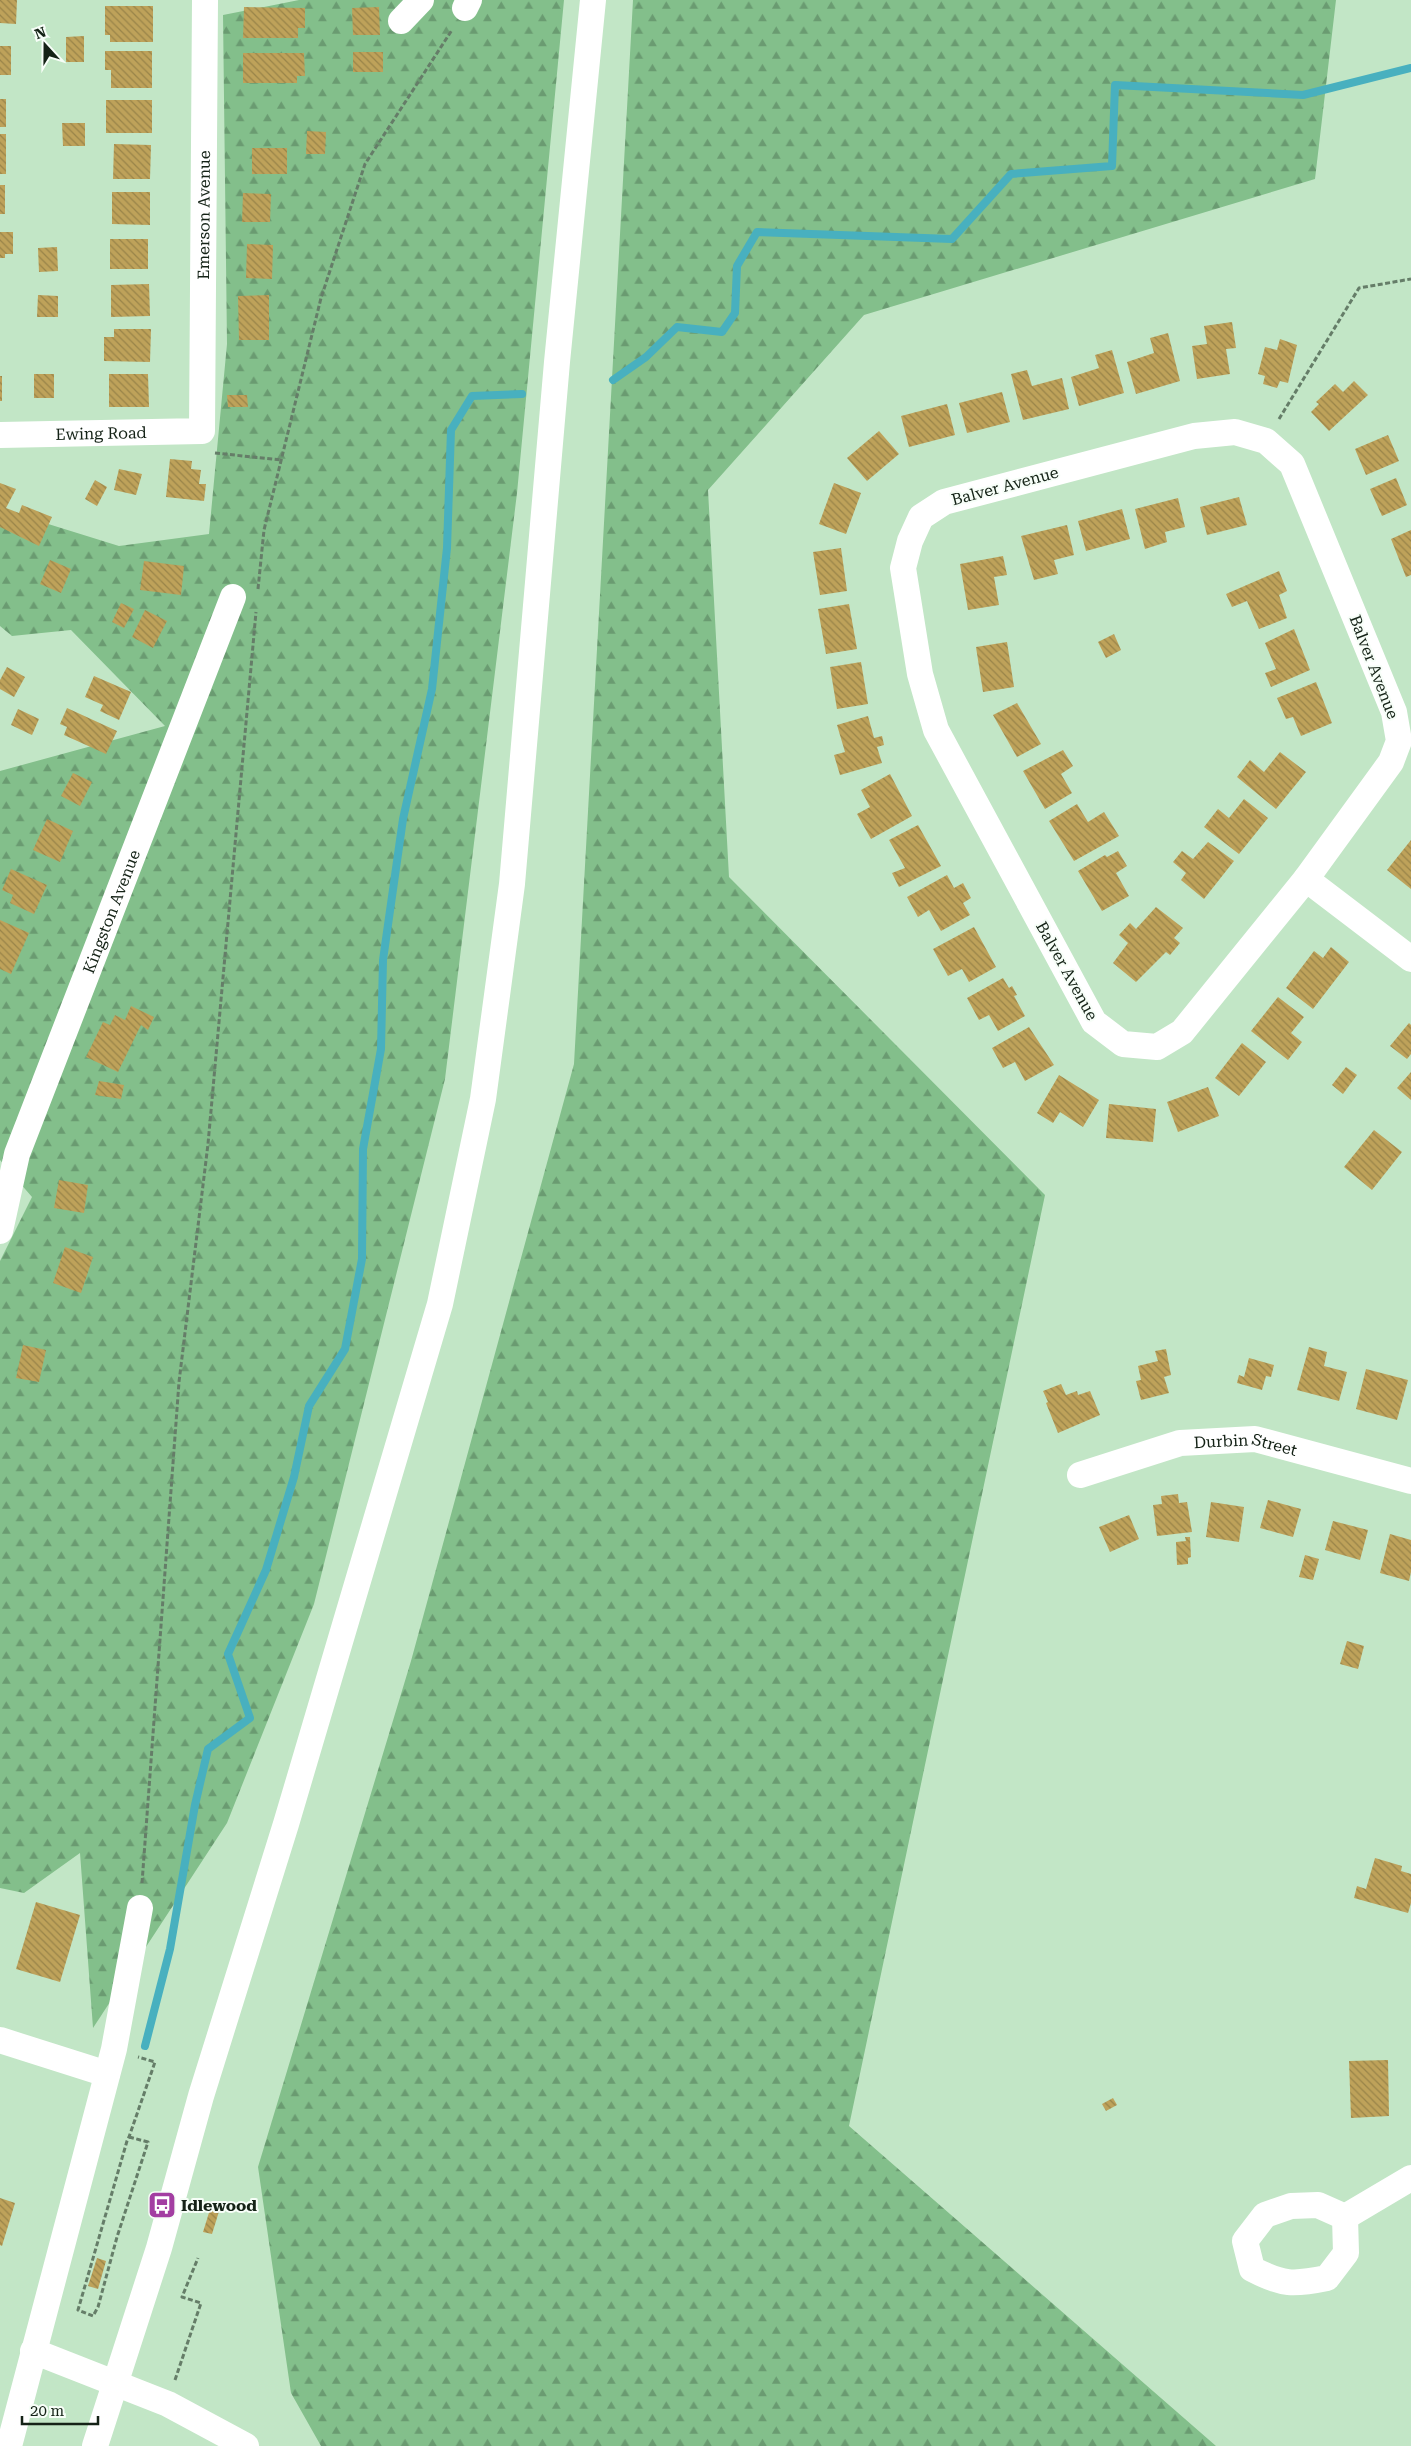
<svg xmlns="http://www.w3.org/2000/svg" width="1411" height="2446" viewBox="0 0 1411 2446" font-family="'Roboto Serif',serif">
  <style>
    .forest { fill: url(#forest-firs) }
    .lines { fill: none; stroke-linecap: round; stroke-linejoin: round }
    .stream { stroke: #48b0bf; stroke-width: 8 }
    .building { fill: url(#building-back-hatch) }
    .path { stroke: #657d68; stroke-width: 3; stroke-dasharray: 5 2.5; stroke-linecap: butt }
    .minor { stroke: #fff; stroke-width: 26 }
    .labels { text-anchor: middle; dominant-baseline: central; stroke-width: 4; stroke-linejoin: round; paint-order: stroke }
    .street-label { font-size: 16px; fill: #142216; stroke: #f7fef8 }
    .poi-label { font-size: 16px; font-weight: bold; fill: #142216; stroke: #f7fef8; text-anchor: start }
  </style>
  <defs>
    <pattern id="forest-firs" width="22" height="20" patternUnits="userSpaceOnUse" patternTransform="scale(1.25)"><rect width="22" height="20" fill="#83bf8b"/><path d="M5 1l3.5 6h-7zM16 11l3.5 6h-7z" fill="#6a9b71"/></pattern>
    <pattern id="building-back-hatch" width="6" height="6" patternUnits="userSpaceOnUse" patternTransform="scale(1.25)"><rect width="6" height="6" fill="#bea25a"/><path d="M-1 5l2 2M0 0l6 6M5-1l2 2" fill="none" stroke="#998449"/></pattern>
  </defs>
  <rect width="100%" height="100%" fill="#c2e6c6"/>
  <g class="forest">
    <polygon points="299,0 564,0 517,493 445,1079 314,1604 227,1823 93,2028 80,1853 24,1893 0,1888 0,1261 32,1197 0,1160 0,771 165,726 71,630 12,636 0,626 0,509 119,546 209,534 227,344 223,15"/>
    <polygon points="633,0 1336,0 1315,179 864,315 708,490 729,877 1045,1195 849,2126 1216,2446 321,2446 291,2393 258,2167 411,1661 574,1064"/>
  </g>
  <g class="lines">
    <g class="stream">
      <polyline points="613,380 646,357 677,327 722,332 735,313 737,266 757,232 952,239 1011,174 1112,166 1115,85 1303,95 1411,68"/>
      <polyline points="145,2046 170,1949 195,1805 208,1749 250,1718 228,1654 266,1570 294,1477 309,1406 345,1349 362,1259 363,1149 381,1049 383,960 403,819 432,689 447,548 451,430 472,396 522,394"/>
    </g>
  </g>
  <g class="building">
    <polygon points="0,0 17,0 16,24 0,23"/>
    <polygon points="105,6 153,6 153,42 110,42 110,35 105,35"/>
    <polygon points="244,7 305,8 305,28 298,28 298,38 243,38"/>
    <polygon points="379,7 380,35 353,35 352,8"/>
    <polygon points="84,36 84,62 66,62 66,37"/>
    <rect x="0" y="46" width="11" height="29"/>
    <polygon points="105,51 152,51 152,88 111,88 111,70 105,70"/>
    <rect x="353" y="52" width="30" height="20"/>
    <polygon points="243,53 304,53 305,76 297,76 297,83 243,83"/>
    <rect x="0" y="99" width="6" height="28"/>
    <rect x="106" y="100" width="46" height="33"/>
    <polygon points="62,123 85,123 85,146 63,146"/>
    <polygon points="307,131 326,132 325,154 306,154"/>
    <rect x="0" y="134" width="6" height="40"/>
    <polygon points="114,144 151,145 150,179 113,179"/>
    <rect x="252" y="148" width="35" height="26"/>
    <rect x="0" y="185" width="5" height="29"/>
    <polygon points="112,192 150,192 150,225 112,224"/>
    <polygon points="243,193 271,194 270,222 242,222"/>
    <polygon points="0,232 13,232 13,254 5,254 5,258 0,258"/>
    <rect x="110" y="239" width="38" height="30"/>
    <polygon points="247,244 273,245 272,279 246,278"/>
    <polygon points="57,247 58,271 39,272 38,248"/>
    <polygon points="149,284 150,316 111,317 111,285"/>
    <polygon points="38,295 58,296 58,317 37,317"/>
    <polygon points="269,295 269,340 239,340 238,296"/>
    <polygon points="1232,322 1236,348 1226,349 1230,374 1197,379 1192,346 1207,344 1204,326"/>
    <polygon points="114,329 151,329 150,362 104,361 104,337 114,337"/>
    <polygon points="1168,333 1180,381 1136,394 1127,362 1154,353 1150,338"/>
    <polygon points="1280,339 1297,345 1288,383 1280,381 1277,388 1263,384 1265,376 1258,374 1265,347 1277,350"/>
    <polygon points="1112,350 1124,393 1079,406 1071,377 1099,368 1095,355"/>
    <polygon points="1027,370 1032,386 1062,378 1069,409 1023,420 1011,374"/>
    <rect x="34" y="374" width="20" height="24"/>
    <polygon points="109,374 148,374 149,407 109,407"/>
    <rect x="0" y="376" width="2" height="25"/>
    <polygon points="1354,381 1368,395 1329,431 1311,412 1319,404 1316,402 1335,384 1343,392"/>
    <polygon points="1002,392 1010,422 967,433 959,403"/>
    <polygon points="227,395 247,395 248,407 228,407"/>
    <polygon points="947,404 955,435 909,447 901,416"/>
    <polygon points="879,431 899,454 867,481 847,458"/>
    <polygon points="1388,435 1399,461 1366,475 1355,449"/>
    <polygon points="170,459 192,461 191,469 201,470 199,484 206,484 204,501 166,497"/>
    <polygon points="119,469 142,474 136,495 114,490"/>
    <polygon points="1396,478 1407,505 1382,516 1370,489"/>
    <polygon points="95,480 107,487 97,506 85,499"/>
    <polygon points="0,483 16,489 6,508 19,513 22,505 52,517 39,546 0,527"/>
    <polygon points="834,483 861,493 846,534 819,524"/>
    <polygon points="1239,497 1247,525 1207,535 1200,507"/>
    <polygon points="1178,498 1185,527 1165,532 1167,542 1145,549 1135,509"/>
    <polygon points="1122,509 1130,539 1086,551 1078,521"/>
    <polygon points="1067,525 1074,555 1054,560 1058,574 1034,580 1021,536"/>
    <polygon points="1411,530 1411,575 1406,577 1391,539"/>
    <polygon points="841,548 847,591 820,595 813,552"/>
    <polygon points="1003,556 1007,575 994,577 999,605 968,610 960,564"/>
    <polygon points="50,560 71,569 61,593 40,584"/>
    <polygon points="144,561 184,566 181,595 140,590"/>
    <polygon points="1279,571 1287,591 1279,595 1287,618 1259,629 1247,601 1232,607 1226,594"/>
    <polygon points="121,603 134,609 124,628 112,622"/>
    <polygon points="849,604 857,649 826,654 818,609"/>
    <polygon points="145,610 167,621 153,648 132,637"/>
    <polygon points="1294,629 1310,670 1271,687 1265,673 1276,669 1265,643"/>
    <polygon points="1114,634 1121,650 1106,658 1098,642"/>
    <polygon points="1007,642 1014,687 983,692 976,647"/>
    <polygon points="861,662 868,704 837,709 830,667"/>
    <polygon points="7,667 25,677 14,697 0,689 0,680"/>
    <polygon points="94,676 131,692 119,720 100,711 103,705 85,697"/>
    <polygon points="1316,682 1332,723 1301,736 1293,717 1286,719 1277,698"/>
    <polygon points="1017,703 1041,744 1017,757 993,715"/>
    <polygon points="67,708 117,731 106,754 64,735 67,727 60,724"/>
    <polygon points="18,709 39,719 32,735 11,725"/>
    <polygon points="868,716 874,738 882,736 884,745 877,747 882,763 840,775 834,755 845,752 837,725"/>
    <polygon points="1063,750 1073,766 1061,774 1072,793 1045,809 1023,771"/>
    <polygon points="1280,752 1306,772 1276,809 1237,777 1250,760 1264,772"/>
    <polygon points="73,773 92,782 80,806 61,796"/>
    <polygon points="890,774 912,816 871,839 857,814 870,807 861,790"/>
    <polygon points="1244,799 1268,818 1239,854 1204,827 1218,809 1229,818"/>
    <polygon points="1077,804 1088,822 1104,812 1119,836 1074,861 1049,821"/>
    <polygon points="47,819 73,831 60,862 33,850"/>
    <polygon points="918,825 941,866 899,887 892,873 905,868 889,840"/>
    <polygon points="1411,840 1411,889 1387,870"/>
    <polygon points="1208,842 1234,861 1204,899 1181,880 1186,873 1173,862 1182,851 1193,859"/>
    <polygon points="1118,851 1127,866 1116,873 1129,896 1102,911 1078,871 1105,855 1107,857"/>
    <polygon points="11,869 47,885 34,914 10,903 13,895 2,890"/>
    <polygon points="947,875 954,888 963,883 971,898 963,903 970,915 941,931 929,910 918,917 907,897"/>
    <polygon points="1156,907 1183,928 1174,938 1180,943 1170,955 1166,952 1136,982 1113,963 1128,943 1119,935 1130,923 1136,929"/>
    <polygon points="0,920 29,933 11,974 0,969"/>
    <polygon points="974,927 996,967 969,982 962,969 948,976 933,949"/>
    <polygon points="1331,947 1349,962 1313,1009 1286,988 1314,951 1323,958"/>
    <polygon points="1003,978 1009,988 1012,986 1017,995 1014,996 1025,1016 998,1031 989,1015 979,1020 967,998"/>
    <polygon points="1278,997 1304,1017 1291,1033 1302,1042 1288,1060 1251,1031"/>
    <polygon points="131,1006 154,1017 148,1030 141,1025 118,1072 86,1057 103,1022 110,1025 115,1015 125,1020"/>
    <polygon points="1409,1023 1411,1025 1411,1054 1407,1059 1390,1046"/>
    <polygon points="1029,1027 1054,1065 1025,1081 1015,1062 1003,1068 992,1048"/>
    <polygon points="1242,1043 1266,1062 1239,1096 1215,1078"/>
    <polygon points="1346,1067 1357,1075 1343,1094 1332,1085"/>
    <polygon points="1411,1072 1411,1100 1397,1088"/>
    <polygon points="1059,1075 1099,1100 1083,1127 1060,1112 1053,1123 1037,1113"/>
    <polygon points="99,1081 124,1085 121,1099 95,1095"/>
    <polygon points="1208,1087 1219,1116 1178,1132 1167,1102"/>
    <polygon points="1109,1104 1156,1109 1153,1142 1106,1138"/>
    <polygon points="1374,1130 1402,1152 1372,1190 1344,1167"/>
    <polygon points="59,1180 88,1185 84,1213 54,1208"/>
    <polygon points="65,1247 93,1257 81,1293 53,1283"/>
    <polygon points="23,1345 46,1350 39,1382 16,1378"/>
    <polygon points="1309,1347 1327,1352 1324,1366 1347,1372 1339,1401 1297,1390"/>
    <polygon points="1166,1349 1171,1375 1164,1377 1169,1393 1141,1400 1136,1381 1141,1380 1138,1366 1158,1361 1155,1351"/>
    <polygon points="1249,1358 1274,1365 1271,1377 1266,1376 1262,1390 1237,1383 1239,1375 1244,1377"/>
    <polygon points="1366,1369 1408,1380 1397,1420 1356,1409"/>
    <polygon points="1061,1384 1066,1395 1077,1391 1078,1395 1090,1391 1100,1415 1058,1433 1046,1403 1048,1402 1043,1391"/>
    <polygon points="1178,1494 1179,1503 1187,1502 1192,1532 1157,1536 1153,1505 1162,1504 1161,1496"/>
    <polygon points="1268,1500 1301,1509 1293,1537 1260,1528"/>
    <polygon points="1211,1502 1244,1507 1239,1542 1206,1537"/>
    <polygon points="1129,1515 1139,1539 1110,1552 1099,1527"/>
    <polygon points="1333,1521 1368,1530 1360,1560 1325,1550"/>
    <polygon points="1390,1534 1411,1540 1411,1572 1409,1581 1380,1573"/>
    <polygon points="1185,1537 1190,1537 1191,1557 1188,1558 1188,1564 1177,1565 1176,1542 1186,1541"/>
    <polygon points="1305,1555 1319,1559 1313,1580 1299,1577"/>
    <polygon points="1347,1641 1364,1646 1358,1669 1340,1664"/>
    <polygon points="1375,1858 1402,1866 1401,1871 1411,1874 1411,1903 1408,1913 1354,1898 1357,1886 1366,1889"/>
    <polygon points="36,1902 80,1915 60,1982 16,1969"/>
    <polygon points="1388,2060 1389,2116 1351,2118 1349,2061"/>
    <polygon points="1113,2098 1117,2105 1106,2111 1102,2104"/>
    <polygon points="0,2198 15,2203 2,2246 0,2245"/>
    <polygon points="212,2203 221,2205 212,2234 203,2232"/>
    <polygon points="97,2258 106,2261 98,2289 88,2286"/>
  </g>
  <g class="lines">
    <g class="path">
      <polyline points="1279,419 1359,288 1411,279"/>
      <polyline points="215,453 281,460"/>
      <polyline points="258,589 264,530 321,298 365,164 452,30"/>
      <polyline points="142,1883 179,1382 208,1144 256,612"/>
      <polyline points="129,2137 148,2142 117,2237 98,2307 93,2316 78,2310 127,2141 129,2137 155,2062 138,2057"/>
      <polyline points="175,2380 201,2303 182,2297 198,2258"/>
    </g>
    <g class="minor">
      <polyline points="465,8 469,0"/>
      <polyline points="401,21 421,0"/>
      <polygon points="1235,432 1266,441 1292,464 1394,712 1399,741 1391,762 1306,879 1182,1032 1157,1047 1123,1044 1094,1022 936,730 920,674 903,568 910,541 921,517 944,502 1194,436"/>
      <path id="s1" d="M0,435l202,-4 3,-431"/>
      <polyline points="1306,879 1411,959"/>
      <path id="s2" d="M0,1231l17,-77 216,-557"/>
      <path id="s3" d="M1080,1475l100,-32 75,-4 156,42"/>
      <polyline points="0,2040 107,2074"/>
      <path d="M1318,2205l27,12 1,36 -19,25c-34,7 -44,7 -75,-9l-7,-28 20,-26 26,-9z"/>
      <polyline points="1345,2217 1411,2178"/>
      <polyline points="33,2351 168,2404 246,2446"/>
      <polyline points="9,2446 114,2049 140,1908"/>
      <polyline points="95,2446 159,2248 201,2096 286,1824 440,1304 483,1099 512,884 557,362 593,0"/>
    </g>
  </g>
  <defs>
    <symbol id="bus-square" viewBox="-11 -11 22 22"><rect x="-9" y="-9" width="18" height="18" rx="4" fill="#a33ea2" stroke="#f7fef8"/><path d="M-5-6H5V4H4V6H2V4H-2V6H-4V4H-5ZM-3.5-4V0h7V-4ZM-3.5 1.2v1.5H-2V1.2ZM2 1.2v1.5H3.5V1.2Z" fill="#fff"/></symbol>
  </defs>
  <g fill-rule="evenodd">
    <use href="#bus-square" x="146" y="2189" width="32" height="32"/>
  </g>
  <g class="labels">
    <g class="street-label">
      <text stroke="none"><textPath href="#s1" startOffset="418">Emerson Avenue</textPath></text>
      <text stroke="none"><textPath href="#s1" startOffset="101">Ewing Road</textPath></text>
      <text transform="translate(1005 486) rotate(-15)">Balver Avenue</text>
      <text transform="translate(1374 667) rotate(69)">Balver Avenue</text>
      <text stroke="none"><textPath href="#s2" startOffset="339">Kingston Avenue</textPath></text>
      <text transform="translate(1067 971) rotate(61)">Balver Avenue</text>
      <text stroke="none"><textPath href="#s3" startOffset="171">Durbin Street</textPath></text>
    </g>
    <g class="poi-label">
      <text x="181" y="2205">Idlewood</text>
    </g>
  </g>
  <g transform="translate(45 45) rotate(339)" stroke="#f7fef8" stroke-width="4" paint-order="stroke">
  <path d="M0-4L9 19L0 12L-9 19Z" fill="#142216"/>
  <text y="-8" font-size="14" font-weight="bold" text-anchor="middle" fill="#142216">N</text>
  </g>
  <path d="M22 2416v8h76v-8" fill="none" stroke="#142216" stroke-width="2.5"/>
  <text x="30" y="2416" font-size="15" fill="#142216" stroke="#f7fef8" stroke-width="4" paint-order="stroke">20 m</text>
</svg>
